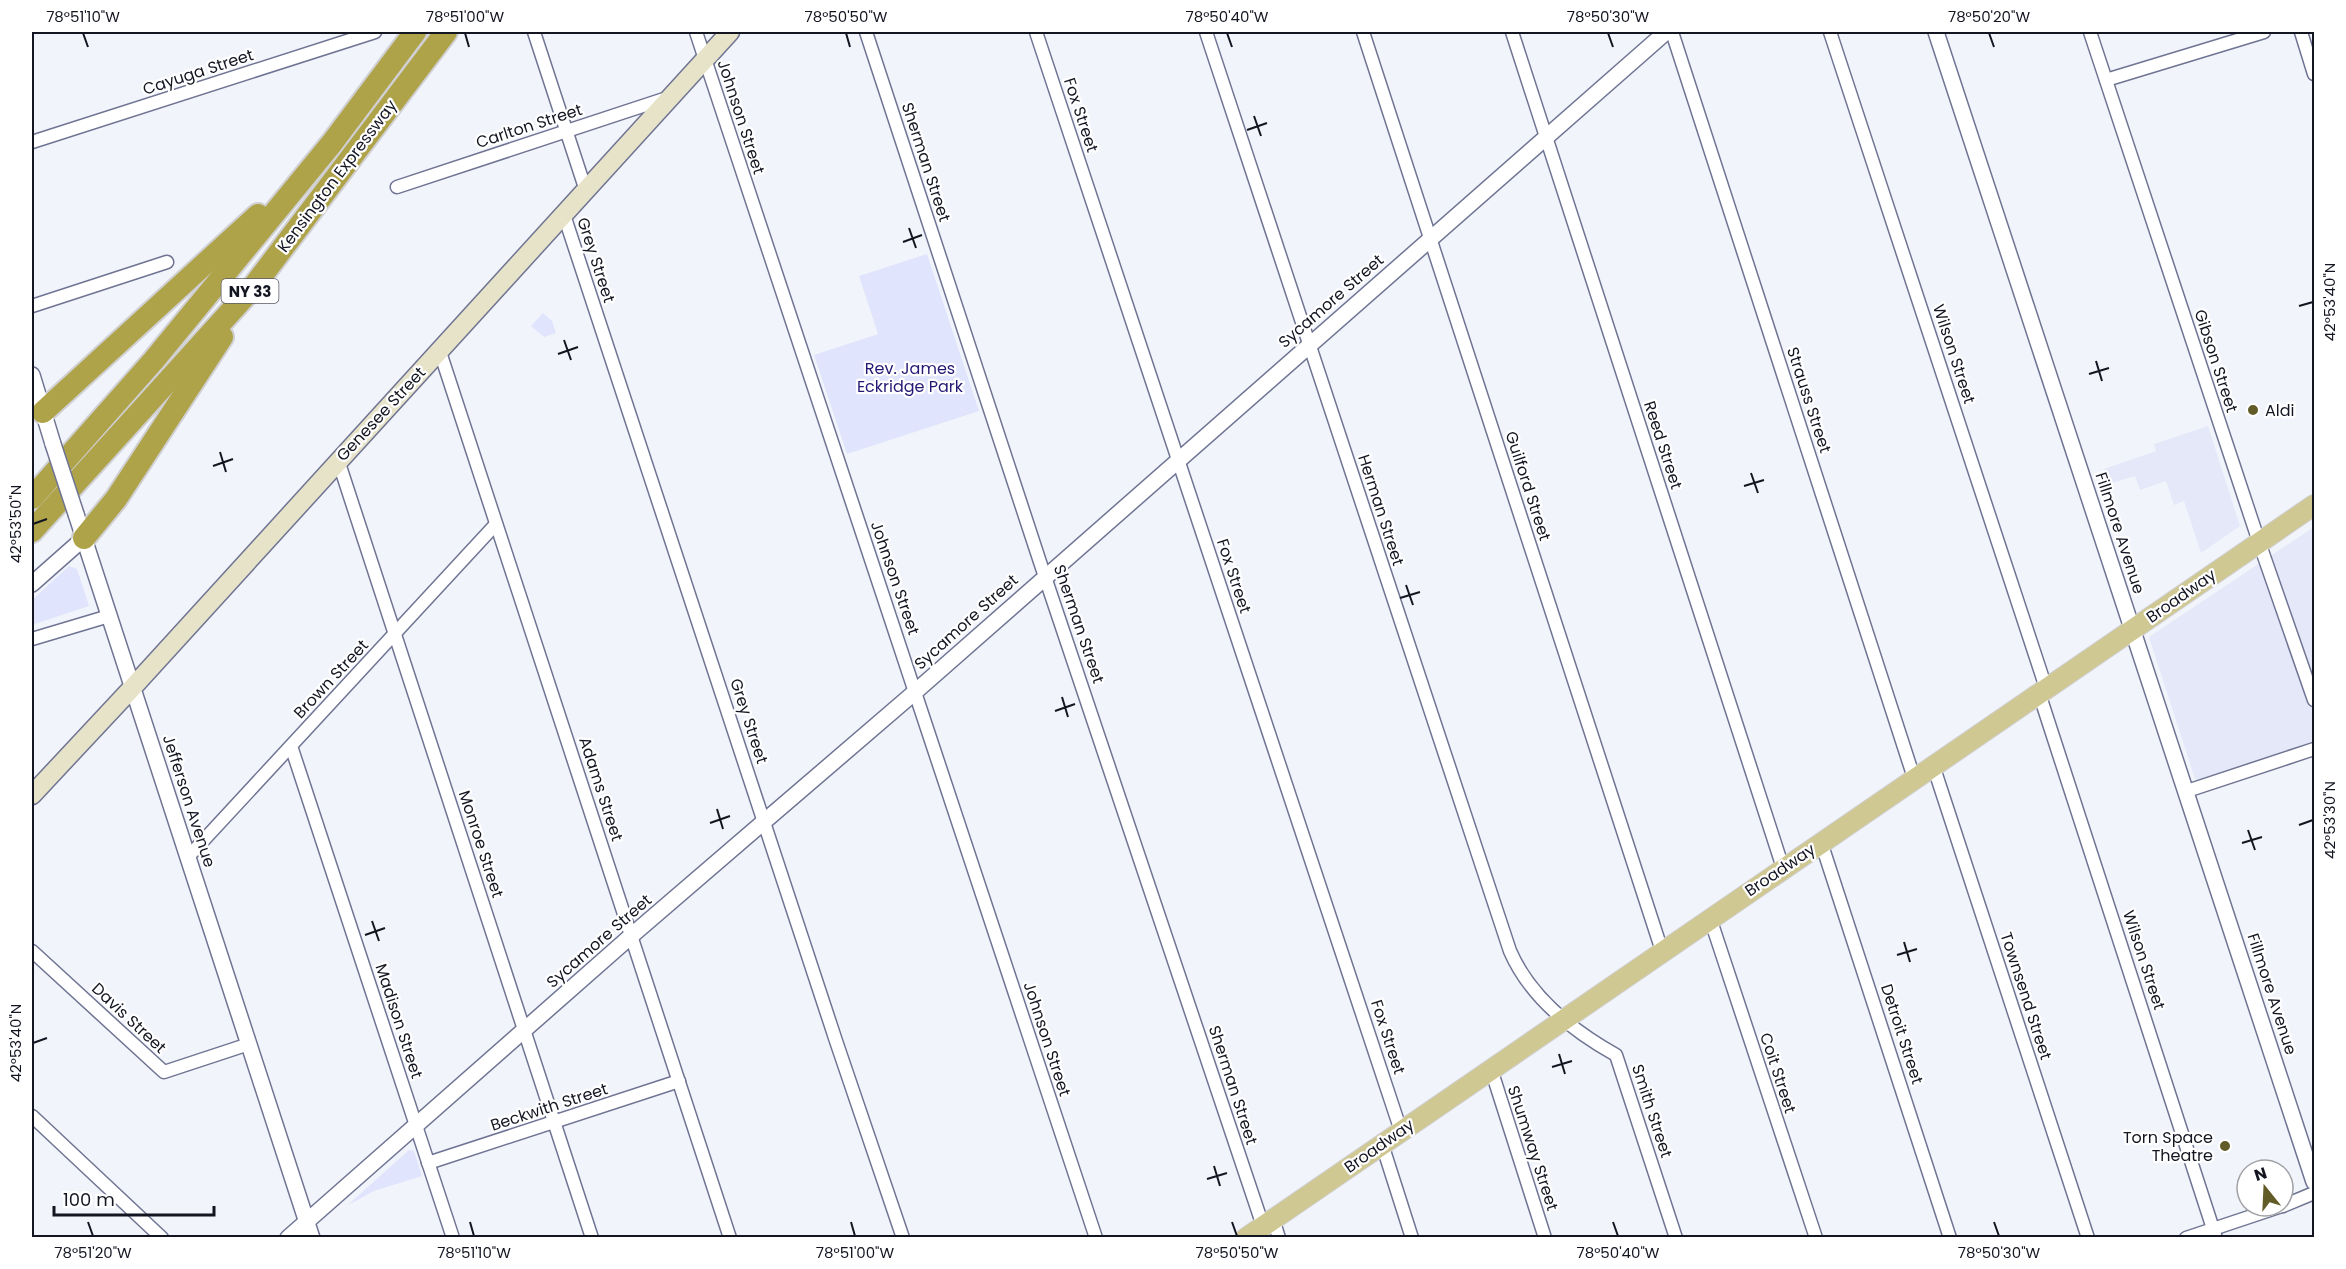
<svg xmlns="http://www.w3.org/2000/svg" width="2346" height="1269" viewBox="0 0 2346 1269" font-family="Poppins,sans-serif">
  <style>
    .built { fill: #e5e8f9 }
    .green { fill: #e0e4fc }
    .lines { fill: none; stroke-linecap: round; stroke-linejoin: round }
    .minor-casing { stroke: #6f7493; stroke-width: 15 }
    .tertiary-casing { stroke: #6f7493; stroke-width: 18 }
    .secondary-casing { stroke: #6f7493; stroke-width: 21 }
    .primary-casing { stroke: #d0d0d3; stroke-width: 22 }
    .motorway-casing { stroke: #d0d0d3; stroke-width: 26 }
    .minor { stroke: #fff; stroke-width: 12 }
    .tertiary { stroke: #fff; stroke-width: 15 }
    .secondary { stroke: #e7e3c9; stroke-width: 18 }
    .primary { stroke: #cfc892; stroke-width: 20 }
    .motorway { stroke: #afa34a; stroke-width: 22 }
    .tertiary-bridge-casing { stroke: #6f7493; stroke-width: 18; stroke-linecap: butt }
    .tertiary-bridge { stroke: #fff; stroke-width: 15 }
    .ticks { fill: none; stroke: #131521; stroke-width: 2 }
    .poi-dot { fill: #615b27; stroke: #fff; stroke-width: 2 }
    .labels { text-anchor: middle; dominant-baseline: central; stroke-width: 4.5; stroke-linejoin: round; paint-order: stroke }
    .shield { fill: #fff; stroke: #5a5b64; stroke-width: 1.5 }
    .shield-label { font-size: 15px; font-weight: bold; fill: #131521 }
    .street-label { font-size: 16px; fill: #131521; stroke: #fff }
    .park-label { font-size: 16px; fill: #231874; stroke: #fff }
    .poi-label { font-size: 16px; fill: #131521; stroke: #fff; text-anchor: start }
    .neatline { fill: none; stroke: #131521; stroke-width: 2 }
    .ticks-label { font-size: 15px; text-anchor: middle; fill: #131521 }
  </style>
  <rect width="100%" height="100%" fill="#f2f4fb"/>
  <g class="built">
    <polygon points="2208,426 2240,526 2201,553 2184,501 2174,505 2166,481 2140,490 2135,476 2109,484 2104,469 2156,451 2154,444"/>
    <polygon points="2314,527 2314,741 2200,780 2195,779 2149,637"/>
  </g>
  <g class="green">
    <polygon points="927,254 979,411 847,454 814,355 878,334 859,276"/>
    <polygon points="543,313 552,321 556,333 544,337 531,326"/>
    <polygon points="69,566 77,569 89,606 32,625 32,600"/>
    <polygon points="409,1150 414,1151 422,1176 374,1191 348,1205"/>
  </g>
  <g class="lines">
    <defs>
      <g id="minor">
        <polyline points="534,32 586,191"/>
        <polyline points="696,32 1096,1238"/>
        <polyline points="866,32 1040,562 1263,1226"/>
        <polyline points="1036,32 1401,1131"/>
        <path d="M1206,32l304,919c20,46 63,80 106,104l60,183"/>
        <polyline points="1363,32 1662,951"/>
        <polyline points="1512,32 1783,868"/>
        <polyline points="1672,32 1914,778"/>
        <polyline points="1830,32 2046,688"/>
        <polyline points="2090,32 2259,542 2314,700"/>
        <polyline points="2301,32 2314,74"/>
        <polyline points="2106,80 2264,32"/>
        <polyline points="32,142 375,32"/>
        <polyline points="397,187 667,98"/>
        <polyline points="564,215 836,1041 903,1238"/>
        <polyline points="32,306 167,262"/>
        <polyline points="440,352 730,1238"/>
        <polyline points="338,460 592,1238"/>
        <polyline points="32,639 109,616"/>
        <polyline points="2039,693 2216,1238"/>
        <polyline points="291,746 453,1238"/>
        <polyline points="1933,765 2088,1238"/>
        <polyline points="2187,791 2314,749"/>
        <polyline points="1821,842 1950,1238"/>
        <polyline points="189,856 496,524"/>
        <polyline points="1710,918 1816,1238"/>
        <polyline points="32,951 164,1072 249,1044"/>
        <polyline points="1491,1069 1545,1238"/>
        <polyline points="32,1116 162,1238"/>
        <polyline points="1382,1144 1412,1238"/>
        <polyline points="428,1163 679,1081"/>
        <polyline points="2283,1206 2314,1193"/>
        <polyline points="1273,1219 1279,1238"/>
        <polyline points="2186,1238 2282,1206"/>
      </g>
      <g id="tertiary">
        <polyline points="1936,32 2314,1182"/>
        <polyline points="32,375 53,444"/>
        <polyline points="76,514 312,1238"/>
        <polyline points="32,584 84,538"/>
        <polyline points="288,1238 631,936 915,692 1666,32"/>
      </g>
      <polyline id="secondary" points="32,795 133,687 730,32"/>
      <polyline id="primary" points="1246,1238 2314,505"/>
      <g id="motorway">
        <polyline points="43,412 258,215"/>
        <polyline points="32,498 154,360 332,143 415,32"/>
        <polyline points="32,531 254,286 446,32"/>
        <polyline points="84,538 116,499 222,337"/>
      </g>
    </defs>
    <use href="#minor" class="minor-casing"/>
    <use href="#tertiary" class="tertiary-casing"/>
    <use href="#secondary" class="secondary-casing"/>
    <use href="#primary" class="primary-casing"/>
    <use href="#motorway" class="motorway-casing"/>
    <use href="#minor" class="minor"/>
    <use href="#tertiary" class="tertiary"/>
    <use href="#secondary" class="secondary"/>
    <use href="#primary" class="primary"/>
    <use href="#motorway" class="motorway"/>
    <defs>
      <polyline id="tertiary-bridge" points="53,444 76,514"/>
    </defs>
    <use href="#tertiary-bridge" class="tertiary-bridge-casing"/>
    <use href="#tertiary-bridge" class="tertiary-bridge"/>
  </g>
  <path class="ticks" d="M83,33l5,14M465,33l4,14M846,33l4,14M1227,33l5,14M1608,33l5,14M1989,33l5,14M1254,116l7,20M1247,130l20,-7M909,228l7,20M903,242l19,-7M2299,306l14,-4M564,340l7,20M558,354l20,-7M2096,361l6,20M2089,374l20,-6M220,452l6,20M213,466l20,-7M1751,473l7,20M1744,486l20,-6M33,524l14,-5M1406,585l7,20M1400,598l20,-6M1062,697l6,20M1055,711l20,-7M717,809l6,20M710,823l20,-7M2299,825l14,-5M2248,830l7,20M2242,843l20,-6M372,921l7,20M365,935l20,-7M1904,942l6,20M1897,955l20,-6M33,1043l14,-5M1559,1054l6,20M1552,1067l20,-6M1214,1166l6,20M1207,1179l20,-6M88,1222l5,14M470,1222l4,14M851,1222l4,14M1232,1222l5,14M1613,1222l5,14M1994,1222l5,14"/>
  <g class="poi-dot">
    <circle cx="2253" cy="410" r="6"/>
    <circle cx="2225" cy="1146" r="6"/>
  </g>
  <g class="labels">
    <rect class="shield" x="221.5" y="279" width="57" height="24" rx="4.5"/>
    <g class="shield-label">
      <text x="250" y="291">NY 33</text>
    </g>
    <g class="street-label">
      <text transform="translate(198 72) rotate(-18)">Cayuga Street</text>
      <text transform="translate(1081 115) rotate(72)">Fox Street</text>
      <text transform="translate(741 117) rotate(72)">Johnson Street</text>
      <text transform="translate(529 126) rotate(-18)">Carlton Street</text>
      <text transform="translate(926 162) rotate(72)">Sherman Street</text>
      <text transform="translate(337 176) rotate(-53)">Kensington Expressway</text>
      <text transform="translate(596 260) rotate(72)">Grey Street</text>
      <text transform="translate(1331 301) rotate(-41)">Sycamore Street</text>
      <text transform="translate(1954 354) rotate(72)">Wilson Street</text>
      <text transform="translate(2216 361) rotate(72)">Gibson Street</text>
      <text transform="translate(1809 400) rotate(72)">Strauss Street</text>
      <text transform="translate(381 414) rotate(-47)">Genesee Street</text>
      <text transform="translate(1663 445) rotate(72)">Reed Street</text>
      <text transform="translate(1528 486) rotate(72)">Guilford Street</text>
      <text transform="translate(1381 510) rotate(72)">Herman Street</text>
      <text transform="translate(2120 533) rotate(72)">Fillmore Avenue</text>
      <text transform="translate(1234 576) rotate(72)">Fox Street</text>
      <text transform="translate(895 578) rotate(71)">Johnson Street</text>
      <text transform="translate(2181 596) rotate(-35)">Broadway</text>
      <text transform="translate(966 622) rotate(-42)">Sycamore Street</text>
      <text transform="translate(1079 624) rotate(71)">Sherman Street</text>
      <text transform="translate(331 679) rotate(-47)">Brown Street</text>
      <text transform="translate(749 721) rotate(72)">Grey Street</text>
      <text transform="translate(601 789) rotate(72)">Adams Street</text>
      <text transform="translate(189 801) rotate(72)">Jefferson Avenue</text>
      <text transform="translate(481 844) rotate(72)">Monroe Street</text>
      <text transform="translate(1780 870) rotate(-34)">Broadway</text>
      <text transform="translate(599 941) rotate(-41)">Sycamore Street</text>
      <text transform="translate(2144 960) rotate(72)">Wilson Street</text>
      <text transform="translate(2272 994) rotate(72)">Fillmore Avenue</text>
      <text transform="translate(2026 996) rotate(72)">Townsend Street</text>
      <text transform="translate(129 1018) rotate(43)">Davis Street</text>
      <text transform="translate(399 1021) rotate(72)">Madison Street</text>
      <text transform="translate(1902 1034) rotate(72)">Detroit Street</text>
      <text transform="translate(1388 1037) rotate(72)">Fox Street</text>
      <text transform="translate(1047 1039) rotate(72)">Johnson Street</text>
      <text transform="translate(1778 1073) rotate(72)">Coit Street</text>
      <text transform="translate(1233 1085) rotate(72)">Sherman Street</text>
      <text transform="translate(549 1107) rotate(-18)">Beckwith Street</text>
      <text transform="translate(1652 1111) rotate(72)">Smith Street</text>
      <text transform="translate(1379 1146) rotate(-35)">Broadway</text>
      <text transform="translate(1533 1148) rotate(72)">Shumway Street</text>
    </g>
    <g class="park-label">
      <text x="910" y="368">Rev. James<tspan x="910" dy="18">Eckridge Park</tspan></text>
    </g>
    <g class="poi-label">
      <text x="2265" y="410">Aldi</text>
      <text x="2213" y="1137" text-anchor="end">Torn Space<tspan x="2213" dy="18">Theatre</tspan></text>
    </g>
  </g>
  <rect width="2346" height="1269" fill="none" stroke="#ffffff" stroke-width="66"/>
  <g transform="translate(2265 1188) rotate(342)"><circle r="28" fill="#ffffff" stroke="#a1a1a6" stroke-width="1.5"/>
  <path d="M0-4.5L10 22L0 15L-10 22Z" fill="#615b27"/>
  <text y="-9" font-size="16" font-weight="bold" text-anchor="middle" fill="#131521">N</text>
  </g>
  <path d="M54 1206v9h160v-9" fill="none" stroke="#131521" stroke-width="3"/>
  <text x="63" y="1206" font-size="18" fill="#131521" stroke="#ffffff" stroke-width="4.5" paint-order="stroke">100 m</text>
  <rect x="33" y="33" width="2280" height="1203" class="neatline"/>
  <g class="ticks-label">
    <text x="83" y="22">78°51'10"W</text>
    <text x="465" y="22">78°51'00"W</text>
    <text x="846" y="22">78°50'50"W</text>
    <text x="1227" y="22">78°50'40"W</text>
    <text x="1608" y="22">78°50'30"W</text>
    <text x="1989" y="22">78°50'20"W</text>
    <text transform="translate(2330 302) rotate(-90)" y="5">42°53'40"N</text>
    <text transform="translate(16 524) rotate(-90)" y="5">42°53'50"N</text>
    <text transform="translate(2330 820) rotate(-90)" y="5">42°53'30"N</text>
    <text transform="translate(16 1043) rotate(-90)" y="5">42°53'40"N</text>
    <text x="93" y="1258">78°51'20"W</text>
    <text x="474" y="1258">78°51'10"W</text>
    <text x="855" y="1258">78°51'00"W</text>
    <text x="1237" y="1258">78°50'50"W</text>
    <text x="1618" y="1258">78°50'40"W</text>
    <text x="1999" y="1258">78°50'30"W</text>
  </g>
</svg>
